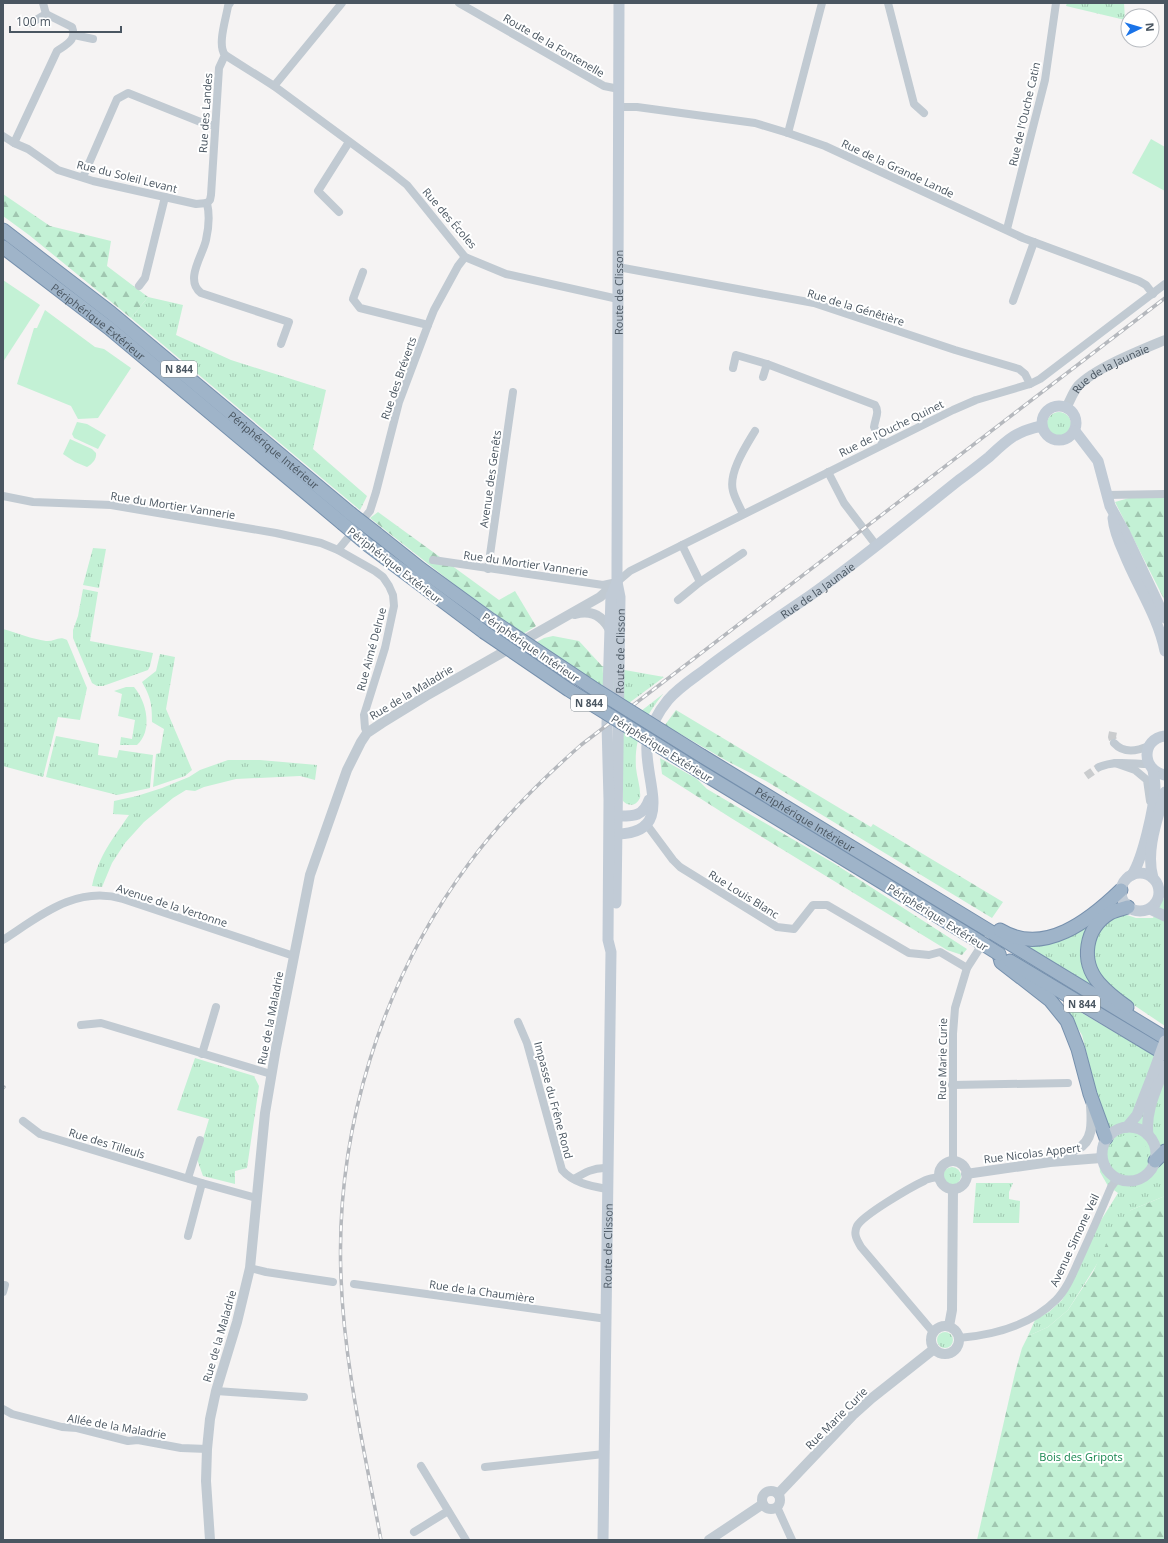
<svg xmlns="http://www.w3.org/2000/svg" width="1168" height="1543" viewBox="0 0 1168 1543" font-family="'Open Sans',sans-serif">
  <style>
    .grass { fill: url(#grass-tufts) }
    .forest { fill: url(#forest-firs) }
    .pitch { fill: #c3f1d5 }
    .lines { fill: none; stroke-linecap: round; stroke-linejoin: round }
    .minor-tunnel { stroke: #caccce; stroke-width: 8; stroke-dasharray: 8 4; stroke-linecap: butt }
    .trunk-casing { stroke: #7690ad; stroke-width: 15 }
    .minor { stroke: #c1cad2; stroke-width: 8 }
    .tertiary { stroke: #c1cad2; stroke-width: 10 }
    .secondary { stroke: #c1cbd6; stroke-width: 11 }
    .trunk { stroke: #9fb4c9; stroke-width: 13 }
    .rail-casing { stroke: #b5b8bd; stroke-width: 3.5 }
    .rail { stroke: #fff; stroke-width: 2; stroke-dasharray: 6; stroke-linecap: butt }
    .trunk-bridge-casing { stroke: #7690ad; stroke-width: 15; stroke-linecap: butt }
    .secondary-bridge { stroke: #c1cbd6; stroke-width: 11 }
    .trunk-bridge { stroke: #9fb4c9; stroke-width: 13 }
    .labels { text-anchor: middle; dominant-baseline: central; stroke-width: 4; stroke-linejoin: round; paint-order: stroke }
    .shield { fill: #fff; stroke: #808990; stroke-width: 1 }
    .shield-label { font-size: 10px; font-weight: bold; fill: #4a5661 }
    .street-label { font-size: 11px; fill: #4a5661; stroke: #fff }
    .park-label { font-size: 11px; fill: #17864f; stroke: #fff }
  </style>
  <defs>
    <pattern id="grass-tufts" width="24" height="20" patternUnits="userSpaceOnUse"><rect width="24" height="20" fill="#c3f1d5"/><path d="M3 7l-1-3M5 7V3M7 7l1-3M15 17l-1-3M17 17v-4M19 17l1-3" fill="none" stroke="#a0c6b0"/></pattern>
    <pattern id="forest-firs" width="22" height="20" patternUnits="userSpaceOnUse"><rect width="22" height="20" fill="#c3f1d5"/><path d="M5 1l3.5 6h-7zM16 11l3.5 6h-7z" fill="#a0c6b0"/></pattern>
  </defs>
  <rect width="100%" height="100%" fill="#f5f3f3"/>
  <g class="grass">
    <polygon points="1067,3 1124,3 1125,20 1066,6"/>
    <polygon points="148,297 183,305 176,335 231,360 326,390 313,449 367,496 360,510 131,318"/>
    <circle cx="1059" cy="424" r="12"/>
    <polygon points="93,548 106,549 99,588 83,585"/>
    <polygon points="83,589 98,592 90,641 153,653 150,666 148,670 103,686 97,686 92,683 73,638 73,630 78,616"/>
    <path d="M3,629c14,4 29,10 43,12 8,1 13,-6 21,-1l20,48 -7,32 -22,-3 -15,60 -40,-11z"/>
    <path d="M160,654l15,3 -9,52 26,61 -7,6 -32,11 3,-33 4,-1 4,-24 -12,-7c0,-18 -1,-24 -10,-40l14,-11z"/>
    <polygon points="602,666 664,677 629,703 605,688"/>
    <path d="M126,687h8c13,15 19,44 3,58h-17l1,-8 11,2 3,-19 -17,-4 4,-22 -8,-3z"/>
    <path d="M663,694c-18,23 -29,43 -27,74 1,10 5,20 4,30 -4,8 -11,9 -17,3v-76z"/>
    <polygon points="56,736 99,744 98,755 117,758 119,750 153,755 150,788 117,795 46,777"/>
    <path d="M228,760h32l57,5 -2,15 -15,-4 -64,3 -32,8 -9,4 -9,-1 -13,8 -29,24 -19,21 -13,20 -10,24 -10,-1c7,-31 20,-46 37,-71l-16,-1 1,-13 23,-5 25,-8 27,-11 11,-7z"/>
    <polygon points="1115,891 1124,914 1136,918 1153,918 1165,896 1165,1026 1110,989 1093,986 1026,945 1064,930"/>
    <polygon points="1065,1003 1165,1062 1165,1196 1131,1210 1068,1310 1048,1327 1028,1336 1035,1320 1050,1311 1062,1300 1076,1275 1098,1225 1118,1193 1108,1186 1100,1172 1098,1145 1102,1134 1102,1114 1082,1035 1064,1006"/>
    <polygon points="195,1058 254,1076 259,1086 247,1168 235,1171 235,1184 203,1176 197,1159 209,1119 177,1110"/>
    <circle cx="952" cy="1176" r="9"/>
    <polygon points="976,1183 1013,1183 1009,1192 1009,1199 1020,1201 1019,1223 973,1223"/>
    <circle cx="945" cy="1340" r="8"/>
  </g>
  <g class="forest">
    <polygon points="3,194 50,226 111,241 107,266 148,297 131,318 29,235 3,216"/>
    <polygon points="1129,498 1165,498 1165,601 1115,502"/>
    <polygon points="378,512 499,600 515,591 536,626 523,634 455,585 370,518"/>
    <polygon points="553,636 579,641 602,666 605,688 535,643 544,638"/>
    <polygon points="676,710 871,827 873,824 1003,902 992,918 766,781 727,761 665,725"/>
    <polygon points="660,758 697,779 707,789 835,864 967,949 962,955 947,950 731,818 662,774"/>
    <circle cx="1129" cy="1153" r="18"/>
    <polygon points="1165,1196 1165,1540 977,1540 1015,1373 1022,1348 1028,1336 1048,1327 1068,1310 1093,1272 1114,1227 1131,1210"/>
  </g>
  <g class="pitch">
    <polygon points="1151,139 1165,147 1165,191 1132,173"/>
    <polygon points="3,280 40,305 3,362"/>
    <polygon points="45,310 95,347 104,349 131,368 98,418 78,419 71,406 17,384 34,328 37,328"/>
    <polygon points="77,422 87,424 106,435 98,449 74,438 72,434"/>
    <path d="M70,439l22,10 4,4c1,6 -4,11 -9,14l-12,-5 -12,-8z"/>
  </g>
  <g class="lines">
    <g class="minor-tunnel">
      <polyline points="1113,732 1112,737 1114,743"/>
      <polyline points="1086,776 1099,767"/>
    </g>
    <defs>
      <g id="trunk">
        <path id="s5" d="M3,230l108,83 239,200"/>
        <path id="s6" d="M3,247l106,81 233,195"/>
        <polyline points="377,534 421,569 491,620"/>
        <polyline points="368,545 484,632"/>
        <path id="s7" d="M702,756l463,282"/>
        <polyline points="696,769 972,937"/>
        <path d="M1000,930c44,27 90,-10 121,-40"/>
        <polyline points="999,954 1001,962 1050,1000 1067,1021 1078,1049 1090,1094 1106,1138"/>
        <polyline points="1010,961 1165,1054"/>
        <path d="M1127,1007c-10,-7 -20,-15 -28,-24 -19,-22 -14,-55 11,-70 6,-3 12,-4 18,-6"/>
        <polyline points="1155,1161 1165,1151"/>
      </g>
    </defs>
    <use href="#trunk" class="trunk-casing"/>
    <g class="minor">
      <polyline points="43,3 46,14"/>
      <polyline points="459,3 604,86 619,89"/>
      <polyline points="888,3 914,104 924,113"/>
      <polyline points="74,35 93,39"/>
      <polyline points="225,55 274,86 392,173 407,185 420,201 465,257 506,274 618,299"/>
      <polyline points="274,86 342,3"/>
      <polyline points="618,107 637,107 755,123 788,133 825,146 1023,238 1139,281 1146,285 1153,294"/>
      <polyline points="788,133 822,3"/>
      <polyline points="3,136 14,143 28,149 58,170 93,181 196,204 207,203"/>
      <path d="M14,143l43,-92c10,-7 20,-11 15,-24l-26,-13 -15,9"/>
      <polyline points="83,177 117,99 128,93 208,125 215,125"/>
      <path d="M207,203c3,13 2,24 -1,37 -3,15 -22,40 -5,53l88,29 -8,22"/>
      <path d="M207,203l3,-3 1,-5 8,-127 6,-13c-8,-10 1,-36 3,-49l2,-3"/>
      <polyline points="339,212 318,191 349,142"/>
      <polyline points="1007,229 1045,80 1056,3"/>
      <polyline points="618,267 814,303 955,350 1019,369 1025,374 1030,384"/>
      <polyline points="363,272 353,299 360,308 428,325"/>
      <polyline points="139,286 145,278 165,197"/>
      <polyline points="1013,301 1034,242"/>
      <polyline points="733,368 736,355 767,364"/>
      <path d="M763,377l4,-13 108,41c5,7 0,14 -1,22l9,17"/>
      <polyline points="828,472 844,503 876,545"/>
      <polyline points="1107,495 1165,494"/>
      <polyline points="3,496 33,502 111,505 276,533 321,543 338,550 375,571 383,577 389,586 393,595 394,606 385,648 364,715 365,728 367,733"/>
      <path d="M743,514c-3,-7 -8,-15 -10,-23 -5,-18 13,-45 22,-60"/>
      <polyline points="338,550 370,511 376,492 399,402 428,325 434,310 458,266 465,257"/>
      <polyline points="433,560 603,585 617,582 630,571 953,410 976,400 1030,384 1040,379 1165,284"/>
      <polyline points="488,569 513,392"/>
      <polyline points="700,582 743,553"/>
      <polyline points="678,600 700,582 682,545"/>
      <path d="M1114,743c10,11 23,8 35,3"/>
      <polyline points="1115,763 1135,770 1147,780 1150,801"/>
      <path d="M1099,767c17,-7 33,-3 50,-3"/>
      <polyline points="647,825 673,860 680,867 777,927 794,929 813,905 827,905 909,953 929,955 940,952 967,968"/>
      <path d="M3,940c37,-24 73,-55 120,-41l171,57"/>
      <path d="M518,1022l9,21 35,127c11,13 29,16 45,19"/>
      <polyline points="81,1025 101,1023 271,1074"/>
      <polyline points="202,1054 216,1007"/>
      <polyline points="952,1085 1068,1083"/>
      <polyline points="23,1121 40,1134 202,1183 256,1198"/>
      <polyline points="953,1162 953,1034 955,1008 967,968 985,940"/>
      <polyline points="188,1178 200,1140"/>
      <path d="M574,1179c10,-6 20,-12 33,-11"/>
      <polyline points="188,1236 202,1183"/>
      <polyline points="250,1268 266,1272 333,1282"/>
      <polyline points="354,1284 607,1319"/>
      <polyline points="3,1292 5,1285"/>
      <path d="M933,1332l-72,-85c-4,-7 -8,-13 -4,-21 6,-11 54,-39 67,-45 4,-3 10,-3 15,-4"/>
      <path d="M959,1338c35,-3 71,-12 97,-38 11,-11 17,-27 23,-40 11,-24 22,-49 32,-73l6,-8"/>
      <polyline points="216,1391 304,1397"/>
      <polyline points="3,1409 12,1414 62,1427 77,1428 128,1441 138,1440 181,1448 207,1449"/>
      <polyline points="421,1466 466,1540"/>
      <polyline points="485,1467 604,1454"/>
      <polyline points="777,1507 792,1540"/>
      <polyline points="414,1532 448,1511"/>
    </g>
    <g class="tertiary">
      <path id="s1" d="M1066,408c4,-7 7,-16 12,-22 17,-18 63,-36 87,-46"/>
      <path d="M575,614c17,-5 29,3 36,18"/>
      <path d="M1056,1158c7,-4 14,-5 21,-9 17,-8 15,-28 14,-44"/>
      <circle cx="953" cy="1175" r="14"/>
      <polyline points="966,1174 1050,1162 1101,1158"/>
      <circle cx="945" cy="1340" r="14"/>
      <polyline points="949,1326 952,1310 953,1189"/>
      <circle cx="771" cy="1500" r="9"/>
      <polyline points="778,1494 853,1415 872,1398 934,1349"/>
      <polyline points="210,1540 206,1481 207,1449 210,1419 216,1391 237,1322 250,1268 265,1113 276,1048 310,875 347,770 361,742 367,733 382,723 426,696 600,597 617,582"/>
      <polyline points="709,1540 763,1504"/>
    </g>
    <g class="secondary">
      <circle cx="1059" cy="423" r="17"/>
      <polyline points="1075,431 1098,461 1110,506 1125,533 1165,618"/>
      <path d="M1113,518c1,12 6,24 11,35 13,33 34,63 41,98"/>
      <path d="M1165,736c-24,3 -24,34 0,39"/>
      <path d="M617,816c16,0 26,1 32,-16"/>
      <path id="s2" d="M617,834c59,-1 27,-54 30,-89 1,-15 11,-33 21,-45 11,-13 26,-22 39,-32 34,-26 69,-49 104,-73 51,-36 99,-76 148,-115 10,-7 20,-15 30,-23 18,-17 27,-26 53,-31"/>
      <circle cx="1140" cy="892" r="19"/>
      <path d="M1132,875c11,-17 22,-67 23,-87 0,-6 -1,-12 -2,-18"/>
      <path d="M1153,878c-8,-28 5,-60 12,-86"/>
      <path id="s3" d="M616,903l4,-306 -3,-15v-18l2,-561"/>
      <polyline points="1150,909 1165,916"/>
      <circle cx="1129" cy="1154" r="27"/>
      <polyline points="1127,1127 1137,1115 1153,1074"/>
      <path d="M1148,1135c-3,-25 9,-47 17,-69"/>
      <path id="s4" d="M603,1540l8,-588 -3,-12 1,-140 -2,-76 4,-128 6,-14"/>
    </g>
    <use href="#trunk" class="trunk"/>
    <defs>
      <g id="rail">
        <polyline points="3,1088 4,1087"/>
        <path d="M381,1540c-16,-87 -37,-175 -40,-263 -6,-147 41,-297 129,-415 32,-43 70,-81 111,-117l584,-447"/>
      </g>
    </defs>
    <use href="#rail" class="rail-casing"/>
    <use href="#rail" class="rail"/>
    <defs>
      <g id="trunk-bridge">
        <polyline points="350,513 377,534"/>
        <polyline points="342,523 368,545"/>
        <polyline points="491,620 593,688 702,756"/>
        <polyline points="484,632 569,690 696,769"/>
        <polyline points="972,937 999,954"/>
      </g>
    </defs>
    <use href="#trunk-bridge" class="trunk-bridge-casing"/>
    <polyline class="secondary-bridge" points="1153,1074 1165,1041"/>
    <use href="#trunk-bridge" class="trunk-bridge"/>
  </g>
  <g class="labels">
    <g class="shield">
      <rect x="161" y="361" width="36" height="16" rx="3"/>
      <rect x="571" y="695" width="36" height="16" rx="3"/>
      <rect x="1064" y="996" width="36" height="16" rx="3"/>
    </g>
    <g class="shield-label">
      <text x="179" y="369">N 844</text>
      <text x="589" y="703">N 844</text>
      <text x="1082" y="1004">N 844</text>
    </g>
    <g class="street-label">
      <text transform="translate(554 45) rotate(30)">Route de la Fontenelle</text>
      <text transform="translate(205 113) rotate(-86)">Rue des Landes</text>
      <text transform="translate(1024 114) rotate(-77)">Rue de l'Ouche Catin</text>
      <text transform="translate(898 168) rotate(25)">Rue de la Grande Lande</text>
      <text transform="translate(127 176) rotate(14)">Rue du Soleil Levant</text>
      <text transform="translate(450 218) rotate(49)">Rue des Écoles</text>
      <text stroke="none"><textPath href="#s3" startOffset="611">Route de Clisson</textPath></text>
      <text transform="translate(856 307) rotate(17)">Rue de la Génêtière</text>
      <text stroke="none"><textPath href="#s6" startOffset="121">Périphérique Extérieur</textPath></text>
      <text stroke="none"><textPath href="#s1" startOffset="62">Rue de la Jaunaie</textPath></text>
      <text transform="translate(398 378) rotate(-71)">Rue des Bréverts</text>
      <text transform="translate(891 428) rotate(-26)">Rue de l'Ouche Quinet</text>
      <text stroke="none"><textPath href="#s5" startOffset="349">Périphérique Intérieur</textPath></text>
      <text transform="translate(490 479) rotate(-82)">Avenue des Genêts</text>
      <text transform="translate(173 505) rotate(9)">Rue du Mortier Vannerie</text>
      <text transform="translate(526 563) rotate(8)">Rue du Mortier Vannerie</text>
      <text transform="translate(395 565) rotate(38)">Périphérique Extérieur</text>
      <text stroke="none"><textPath href="#s2" startOffset="349">Rue de la Jaunaie</textPath></text>
      <text transform="translate(531 647) rotate(34)">Périphérique Intérieur</text>
      <text transform="translate(371 649) rotate(-75)">Rue Aimé Delrue</text>
      <text stroke="none"><textPath href="#s3" startOffset="252">Route de Clisson</textPath></text>
      <text transform="translate(411 692) rotate(-31)">Rue de la Maladrie</text>
      <text transform="translate(662 748) rotate(32)">Périphérique Extérieur</text>
      <text stroke="none"><textPath href="#s7" startOffset="121">Périphérique Intérieur</textPath></text>
      <text transform="translate(744 894) rotate(32)">Rue Louis Blanc</text>
      <text transform="translate(172 905) rotate(18)">Avenue de la Vertonne</text>
      <text transform="translate(938 917) rotate(32)">Périphérique Extérieur</text>
      <text transform="translate(270 1018) rotate(-79)">Rue de la Maladrie</text>
      <text transform="translate(942 1059) rotate(-89)">Rue Marie Curie</text>
      <text transform="translate(554 1100) rotate(75)">Impasse du Frêne Rond</text>
      <text transform="translate(107 1143) rotate(17)">Rue des Tilleuls</text>
      <text transform="translate(1032 1153) rotate(-7)">Rue Nicolas Appert</text>
      <text transform="translate(1074 1240) rotate(-65)">Avenue Simone Veil</text>
      <text stroke="none"><textPath href="#s4" startOffset="294">Route de Clisson</textPath></text>
      <text transform="translate(482 1291) rotate(8)">Rue de la Chaumière</text>
      <text transform="translate(219 1336) rotate(-74)">Rue de la Maladrie</text>
      <text transform="translate(836 1418) rotate(-45)">Rue Marie Curie</text>
      <text transform="translate(117 1426) rotate(10)">Allée de la Maladrie</text>
    </g>
    <g class="park-label">
      <text x="1081" y="1456">Bois des Gripots</text>
    </g>
  </g>
  <rect width="1168" height="1543" fill="none" stroke="#4a5661" stroke-width="8"/>
  <g transform="translate(1140 28) rotate(85)"><circle r="19" fill="#ffffff" stroke="#b7bbc0"/>
  <path d="M0-3L7 15L0 10L-7 15Z" fill="#1a73e8"/>
  <text y="-6" font-size="11" font-weight="bold" text-anchor="middle" fill="#4a5661">N</text>
  </g>
  <path d="M10 26v6h111v-6" fill="none" stroke="#4a5661" stroke-width="2"/>
  <text x="16" y="26" font-size="12" fill="#4a5661" stroke="#ffffff" stroke-width="3" paint-order="stroke">100 m</text>
</svg>
